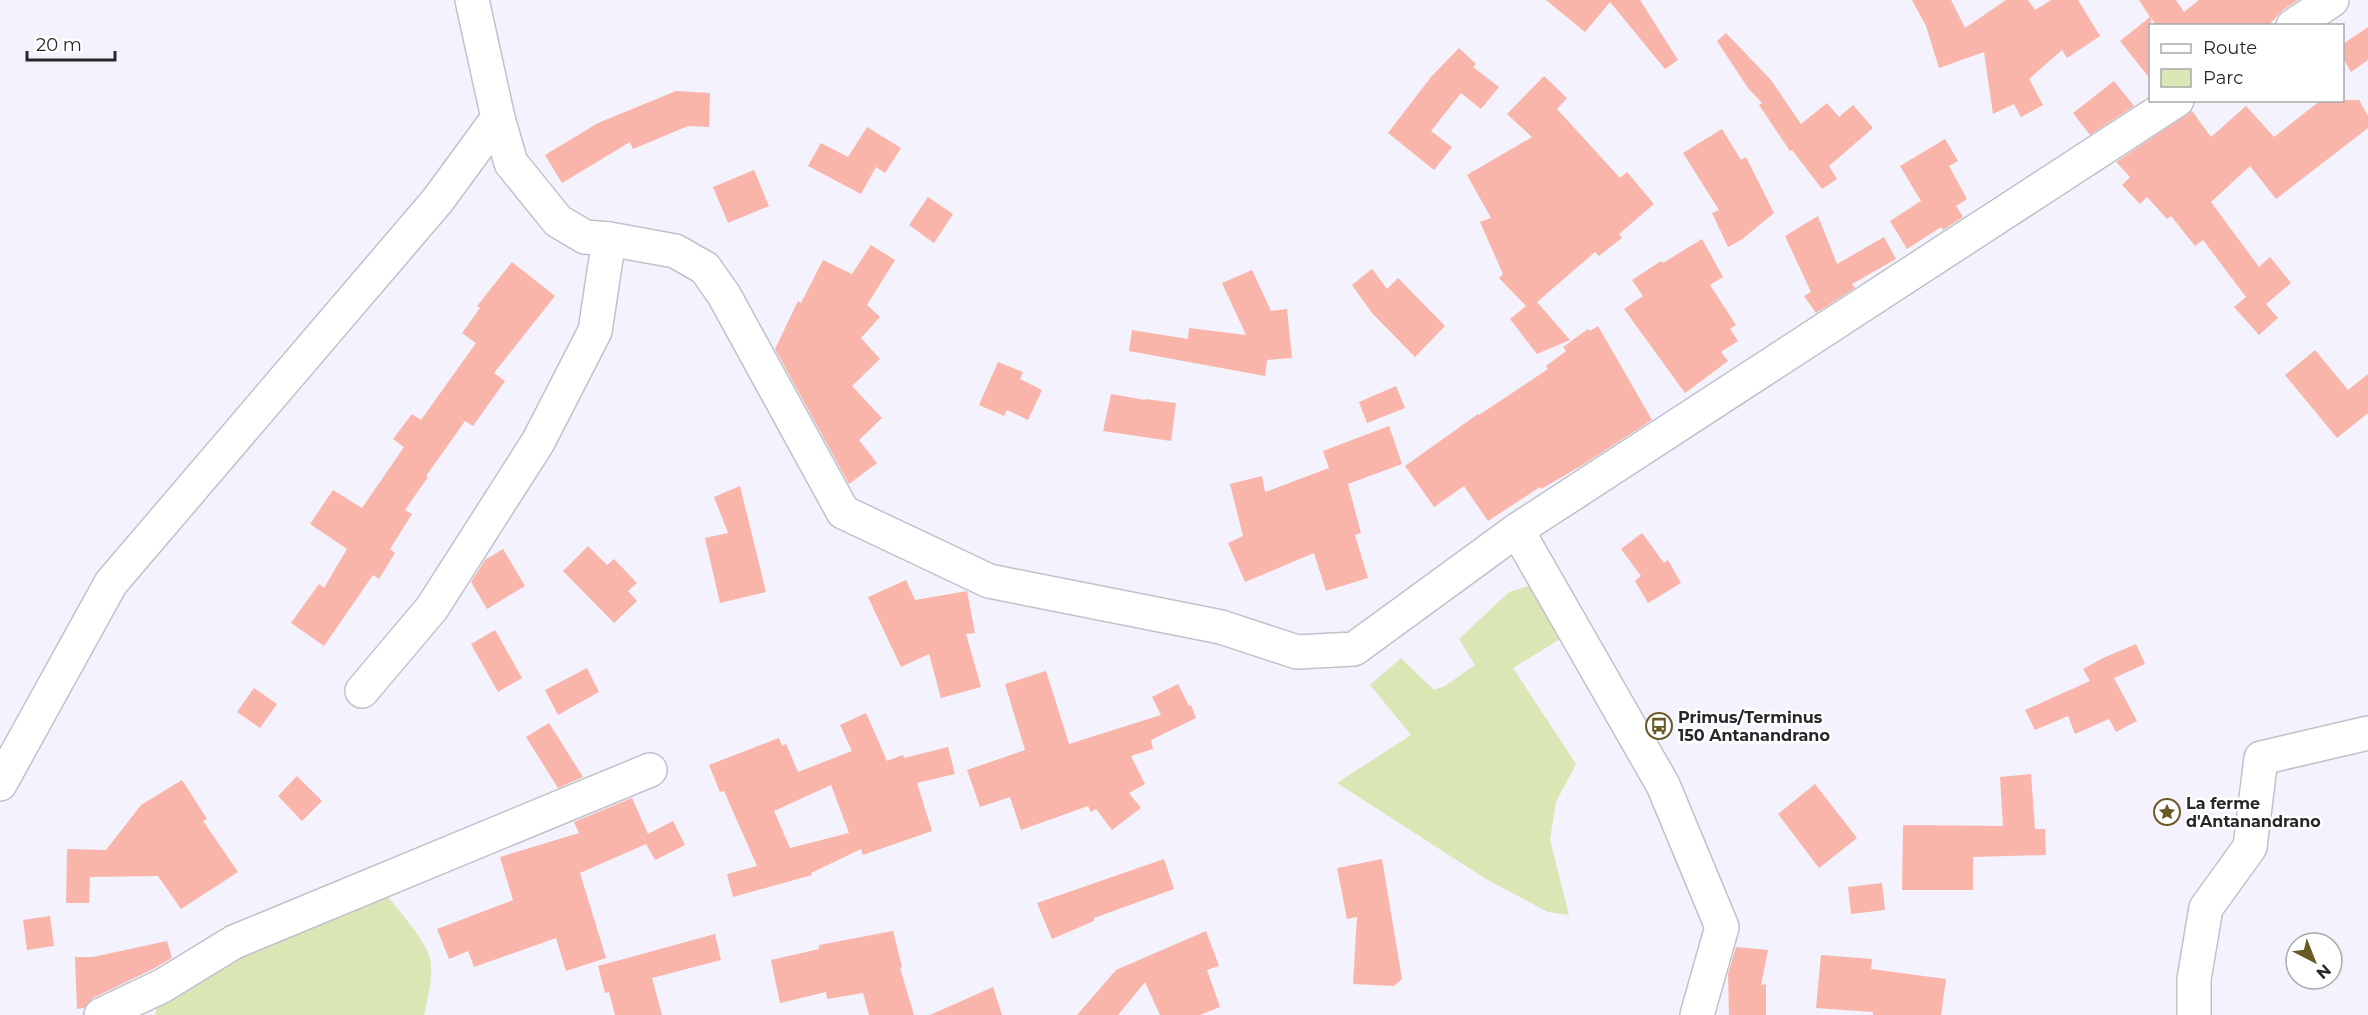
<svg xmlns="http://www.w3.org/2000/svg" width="2368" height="1015" viewBox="0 0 2368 1015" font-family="Montserrat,sans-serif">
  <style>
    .green { fill: #dbe6b5 }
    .building { fill: #fab5aa; fill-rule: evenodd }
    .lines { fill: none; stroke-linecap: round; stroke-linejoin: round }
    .minor-casing { stroke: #c1c1cc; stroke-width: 36 }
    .minor { stroke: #fff; stroke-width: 33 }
    .labels { text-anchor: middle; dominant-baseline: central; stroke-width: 5; stroke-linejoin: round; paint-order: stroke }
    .poi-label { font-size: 16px; font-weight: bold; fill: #27272b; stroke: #fff; text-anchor: start }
  </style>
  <rect width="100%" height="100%" fill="#f3f2fd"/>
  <g class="green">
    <polygon points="1546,580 1575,630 1513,668 1576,764 1556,802 1550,840 1569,915 1548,912 1486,879 1337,783 1411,735 1370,685 1401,658 1434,690 1445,686 1475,665 1459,639 1509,592"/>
    <path d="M386,894c13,18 39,44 44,65 4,15 -3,41 -6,56h-269l7,-29z"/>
  </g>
  <g class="building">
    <polygon points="1546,0 1640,0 1678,60 1665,69 1610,2 1585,32"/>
    <polygon points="1912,0 1951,0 1965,28 2006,0 2028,0 2035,10 2051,0 2078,0 2100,36 2067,58 2062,50 2029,79 2043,105 2021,117 2014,104 1993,114 1984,52 1939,68 1926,26"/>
    <polygon points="2139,0 2176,0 2184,12 2199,0 2298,0 2283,10 2268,26 2156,26 2151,17 2151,80 2120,41 2150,17"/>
    <polygon points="2368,27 2368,60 2351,72 2343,58 2343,44"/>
    <polygon points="1726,33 1771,80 1801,124 1827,103 1839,117 1853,105 1873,128 1829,166 1837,179 1822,189 1792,150 1790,151 1759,105 1762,103 1748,88 1717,41"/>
    <polygon points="1459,48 1476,64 1473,67 1499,87 1481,109 1461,93 1431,131 1452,147 1434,170 1388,133 1431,77"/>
    <polygon points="1544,76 1567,98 1557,109 1620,178 1627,172 1654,204 1619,234 1622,238 1599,256 1595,252 1537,302 1570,340 1537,354 1510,319 1526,306 1499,278 1503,274 1480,222 1491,218 1467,175 1532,137 1507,114"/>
    <polygon points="2114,81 2134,106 2090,135 2073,113"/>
    <polygon points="676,91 710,93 709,127 688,126 633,149 630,142 562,183 545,155 598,123"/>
    <polygon points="2321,100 2359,100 2368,116 2368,128 2276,199 2250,166 2211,202 2259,267 2270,257 2291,283 2266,304 2278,318 2259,335 2234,307 2246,297 2203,240 2195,246 2171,216 2167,219 2147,197 2140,204 2122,185 2130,177 2116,162 2192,111 2211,137 2246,106 2274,137"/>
    <polygon points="867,127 901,148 885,173 876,167 861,194 808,166 821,143 848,157"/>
    <polygon points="1722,129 1741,160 1746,157 1774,213 1741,240 1728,247 1712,213 1719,210 1683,153"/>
    <polygon points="1945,139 1958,161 1949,166 1967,199 1956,206 1963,217 1943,230 1941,227 1907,249 1890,221 1921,201 1900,166"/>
    <polygon points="754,170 769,206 728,223 713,187"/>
    <polygon points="928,197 953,214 934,243 909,225"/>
    <polygon points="1818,216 1837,264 1884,237 1896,259 1852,284 1855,288 1816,313 1804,296 1811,292 1785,236"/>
    <polygon points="1702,239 1723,277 1710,285 1736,325 1730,329 1738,341 1721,352 1728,361 1685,393 1624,309 1643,296 1632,280 1661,261 1663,263"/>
    <polygon points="871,245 895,260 867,305 880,317 861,338 880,359 852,386 882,418 859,440 877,463 849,484 775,349 798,301 801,303 823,260 852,274"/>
    <polygon points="512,262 555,296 494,373 505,381 473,426 465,421 426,476 428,477 405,510 412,514 390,549 395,553 379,579 373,575 324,646 291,623 319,584 324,588 347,549 310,524 333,490 362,508 404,447 393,439 412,414 421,420 476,343 462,333 480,308 477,306"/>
    <polygon points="1372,269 1387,289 1398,278 1445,326 1415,357 1372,313 1352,285"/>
    <polygon points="1252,270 1271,311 1287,309 1292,358 1267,360 1265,376 1129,351 1132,330 1188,339 1189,328 1246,335 1222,283"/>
    <polygon points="1598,326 1652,420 1581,466 1541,489 1540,487 1488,521 1464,486 1434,507 1405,466 1478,414 1479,415 1548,369 1546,366 1566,351 1563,347 1588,329 1590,331"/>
    <polygon points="2315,350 2348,390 2368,374 2368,413 2337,438 2285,375"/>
    <polygon points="998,362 1023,372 1020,379 1042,390 1028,420 1007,410 1004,416 979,405"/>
    <polygon points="1396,386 1405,408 1367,423 1359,402"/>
    <polygon points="1111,394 1145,400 1145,399 1176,403 1171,441 1103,431"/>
    <polygon points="1389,426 1402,464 1348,484 1361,533 1355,535 1368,578 1326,591 1314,553 1245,582 1228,543 1243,536 1230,484 1262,476 1265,492 1329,468 1323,451"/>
    <polygon points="740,486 766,592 720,603 705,538 728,533 714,497"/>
    <polygon points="1642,533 1664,563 1668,560 1681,583 1648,603 1635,581 1641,576 1621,549"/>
    <polygon points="588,546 607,565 614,559 637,583 628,591 637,601 614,623 563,571"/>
    <polygon points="503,549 525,586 487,609 471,582 485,560"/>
    <polygon points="906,580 915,600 967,591 975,633 966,634 981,687 941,698 929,654 901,667 868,597"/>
    <polygon points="495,630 522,678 498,692 471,644"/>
    <polygon points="2136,644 2145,664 2114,678 2137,721 2116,732 2109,719 2075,734 2068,716 2035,730 2025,710 2090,681 2083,669 2103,658"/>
    <polygon points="587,668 599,692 558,715 545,690"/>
    <polygon points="1046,671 1069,744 1161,715 1152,697 1178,684 1189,706 1191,705 1196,718 1151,740 1153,749 1131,756 1145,784 1129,793 1141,808 1112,830 1096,809 1091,812 1088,806 1021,830 1010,797 980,807 967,770 1025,750 1005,684"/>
    <polygon points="254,688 277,704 260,728 237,712"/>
    <path d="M866,713l21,48 16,-6 1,3 44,-11 7,27 -38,9 15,48 -69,24 -2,-6 -50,24 1,2 -79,22 -6,-23 30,-8 -33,-75 -4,1 -11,-27 70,-27 3,8 4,-2 12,28 54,-21 -12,-26zM831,785l18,48 -59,15 -16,-37z"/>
    <polygon points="549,723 583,777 558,788 526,737"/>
    <polygon points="2031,774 2035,829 2045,829 2046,855 1973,857 1973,890 1902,890 1903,825 2003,826 2000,777"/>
    <polygon points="297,776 322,801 302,821 278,796"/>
    <polygon points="182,780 207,819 203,821 238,872 181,909 158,876 90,877 89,903 66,903 67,849 106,850 141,805"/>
    <polygon points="1815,784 1857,838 1819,868 1778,814"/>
    <polygon points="632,798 648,834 673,821 685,845 655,860 646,844 580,873 606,958 566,971 556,938 474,967 468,951 449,959 437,929 513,900 500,857 579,833 574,822"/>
    <polygon points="1164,859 1174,889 1094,918 1094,921 1052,939 1037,903"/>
    <polygon points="1382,859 1402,979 1394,986 1353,984 1357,917 1347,919 1337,868"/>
    <polygon points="1882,883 1885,910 1851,914 1848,887"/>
    <polygon points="50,916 54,946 27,950 23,920"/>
    <polygon points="893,931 902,967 900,968 914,1015 869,1015 863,993 827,999 826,992 780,1003 771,960 819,949 819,945"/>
    <polygon points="1206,931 1219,966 1207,970 1220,1007 1200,1015 1160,1015 1145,982 1118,1015 1077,1015 1116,970"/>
    <polygon points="715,934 721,960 652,978 662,1015 615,1015 609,992 605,993 598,966"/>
    <polygon points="167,941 172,958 153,969 93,998 84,1008 77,1009 75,957 93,957"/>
    <polygon points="1736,947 1768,950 1761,985 1766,984 1766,1015 1729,1015 1728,974"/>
    <polygon points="1821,955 1872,959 1871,969 1946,979 1941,1015 1873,1015 1873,1012 1816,1008"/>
    <polygon points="993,987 1002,1015 930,1015"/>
  </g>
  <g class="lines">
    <defs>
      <g id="minor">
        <polyline points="472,0 498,118 511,163 558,221 585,237 609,239 675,251 705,268 724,295 843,512 989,581 1221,627 1297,652 1354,649 1517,530 2177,100"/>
        <polyline points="2293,26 2332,0"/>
        <polyline points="1517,530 1663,785 1722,927 1697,1015"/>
        <polyline points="362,691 432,608 538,442 595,331 609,239"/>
        <polyline points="0,784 111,583 438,200 498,118"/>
        <polyline points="101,1015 162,986 234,942 650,770"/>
        <polyline points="2194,1015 2194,979 2206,908 2250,847 2261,758 2368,733"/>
      </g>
    </defs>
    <use href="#minor" class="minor-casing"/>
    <use href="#minor" class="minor"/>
  </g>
  <defs>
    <symbol id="bus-ring" viewBox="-11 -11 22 22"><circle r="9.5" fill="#fff" stroke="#685a27" stroke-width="1.5"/><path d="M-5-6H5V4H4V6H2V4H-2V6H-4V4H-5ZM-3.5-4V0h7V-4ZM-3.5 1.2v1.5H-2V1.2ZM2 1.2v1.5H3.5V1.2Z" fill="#685a27"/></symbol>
    <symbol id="sight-ring" viewBox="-11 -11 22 22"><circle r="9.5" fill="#fff" stroke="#685a27" stroke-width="1.5"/><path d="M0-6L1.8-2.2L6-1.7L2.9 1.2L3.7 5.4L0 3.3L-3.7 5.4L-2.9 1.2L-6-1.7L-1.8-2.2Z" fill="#685a27"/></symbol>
  </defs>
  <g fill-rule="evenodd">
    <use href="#bus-ring" x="1644" y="711" width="30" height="30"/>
    <use href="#sight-ring" x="2152" y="797" width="30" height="30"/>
  </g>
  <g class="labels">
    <g class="poi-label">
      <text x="1678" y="717">Primus/Terminus<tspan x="1678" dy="18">150 Antanandrano</tspan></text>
      <text x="2186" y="803">La ferme<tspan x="2186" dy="18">d'Antanandrano</tspan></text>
    </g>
  </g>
  <rect x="2149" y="24" width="195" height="78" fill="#ffffff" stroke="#a9a9aa" stroke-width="1.5"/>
  <rect x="2161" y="44" width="30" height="9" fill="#ffffff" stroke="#a9a9aa" stroke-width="1.5"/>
  <text x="2203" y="54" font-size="18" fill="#27272b">Route</text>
  <rect x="2161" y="69" width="30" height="18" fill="#dbe6b5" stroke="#a9a9aa" stroke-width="1.5"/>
  <text x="2203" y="84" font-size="18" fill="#27272b">Parc</text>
  <g transform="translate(2314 961) rotate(138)"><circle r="28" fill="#ffffff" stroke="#a9a9aa" stroke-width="1.5"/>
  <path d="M0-4.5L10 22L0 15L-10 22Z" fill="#685a27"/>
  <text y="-9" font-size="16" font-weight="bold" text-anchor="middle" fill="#27272b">N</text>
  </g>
  <path d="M27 51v9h88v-9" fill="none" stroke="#27272b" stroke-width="3"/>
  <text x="36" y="51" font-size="18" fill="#27272b" stroke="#ffffff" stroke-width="4.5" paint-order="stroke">20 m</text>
</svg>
